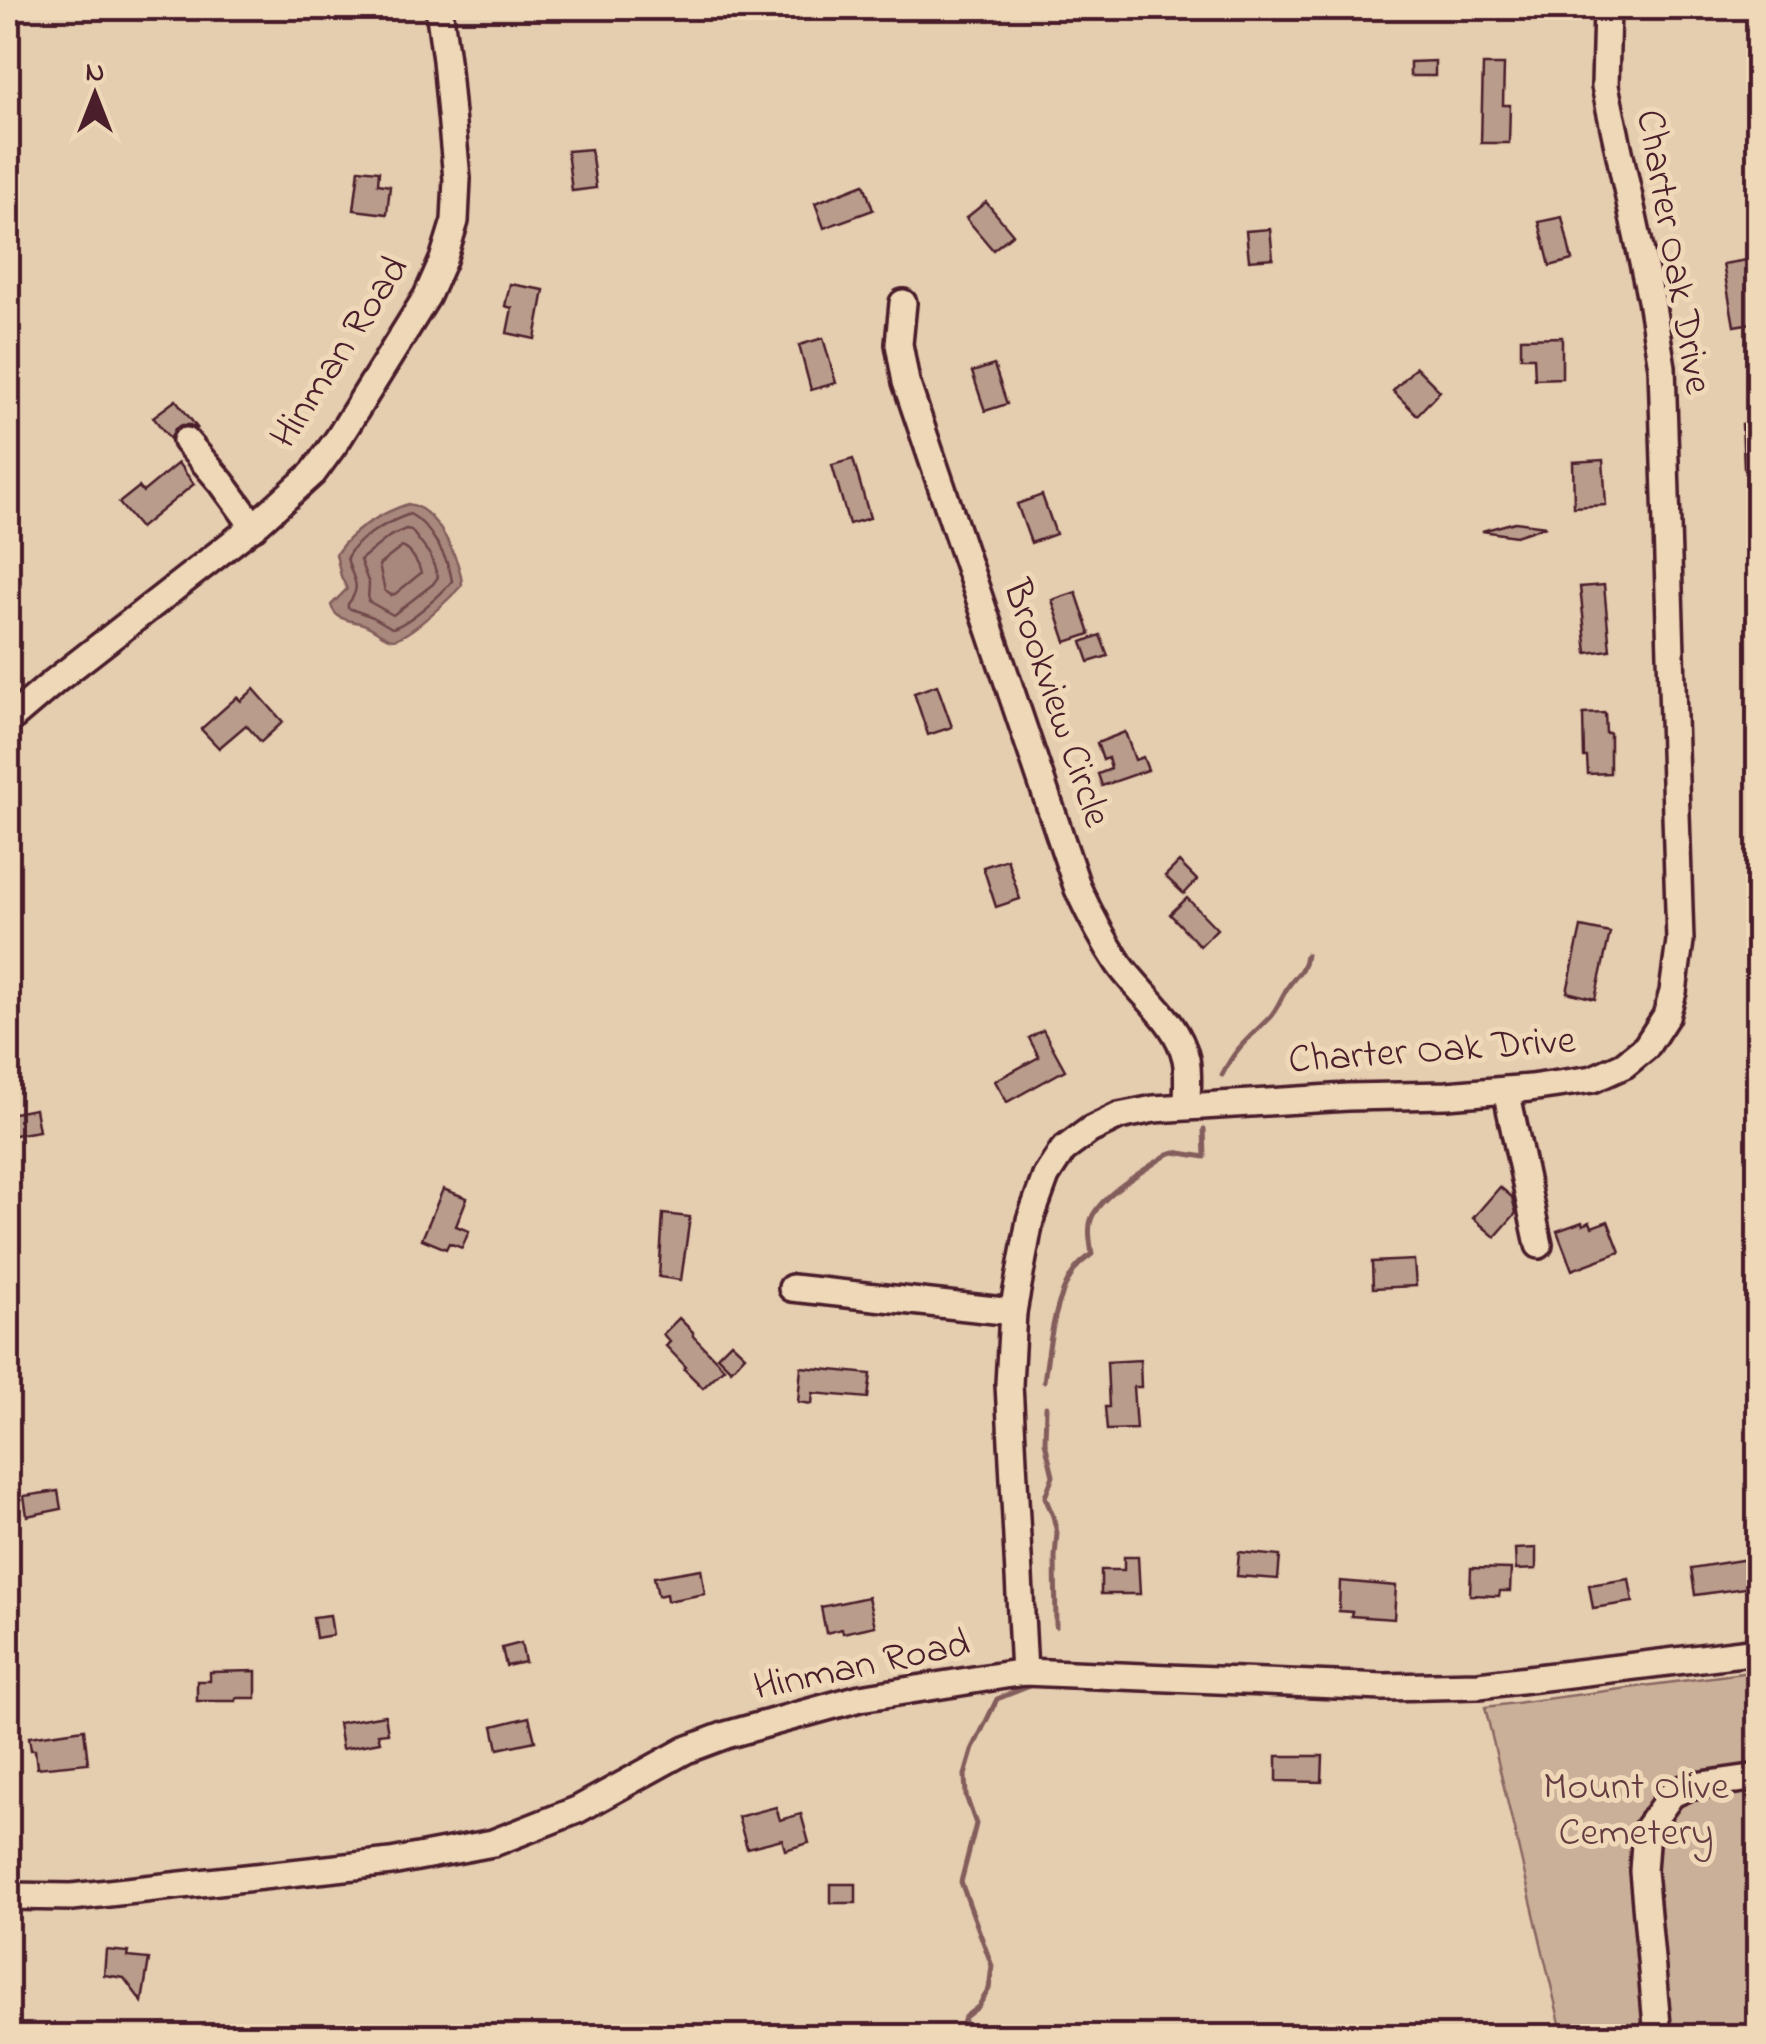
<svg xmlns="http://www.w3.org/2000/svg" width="1766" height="2044" viewBox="0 0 1766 2044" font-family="'Indie Flower',sans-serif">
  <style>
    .green { fill: #cbb099; stroke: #8a6862; stroke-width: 2.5 }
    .water { fill: #a8877b; stroke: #825d5b; stroke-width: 2.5 }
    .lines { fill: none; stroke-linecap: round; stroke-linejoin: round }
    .shore { stroke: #70494b; stroke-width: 2.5 }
    .stream { stroke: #825d5b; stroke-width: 5 }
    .building { fill: #b99c8b; stroke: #4a1f2b; stroke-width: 2.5 }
    .minor-casing { stroke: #4a1f2b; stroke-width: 32 }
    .minor { stroke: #efd8b8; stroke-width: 25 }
    .labels { text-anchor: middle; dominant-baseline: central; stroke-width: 10; stroke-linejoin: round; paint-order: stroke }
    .street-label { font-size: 40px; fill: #4a1f2b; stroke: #efd8b8 }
    .park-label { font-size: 40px; fill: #643c41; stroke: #efd8b8 }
  </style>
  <rect width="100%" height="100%" fill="#e5cdb0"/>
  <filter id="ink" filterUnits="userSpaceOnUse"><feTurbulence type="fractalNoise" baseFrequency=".01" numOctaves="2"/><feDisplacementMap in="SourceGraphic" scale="20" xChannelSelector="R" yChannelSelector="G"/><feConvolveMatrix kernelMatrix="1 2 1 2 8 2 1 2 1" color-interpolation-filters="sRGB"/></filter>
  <g filter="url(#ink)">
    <polygon class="green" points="1758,1671 1758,2036 1563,2036 1485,1707"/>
    <path class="water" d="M408,504c27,3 53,55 54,81 -11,12 -55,55 -70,54 -10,-2 -19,-12 -29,-15 -14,-4 -28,-4 -32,-19l16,-16 -6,-13 -5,-22c16,-24 45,-41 72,-50z"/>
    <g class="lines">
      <g class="shore">
        <path d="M410,514c19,10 39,45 42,67 -10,13 -45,44 -60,47l-19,-11 -25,-9v-4c16,-20 3,-25 -1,-47 11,-20 41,-35 63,-43z"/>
        <polygon points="406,529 411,530 430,555 438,577 433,584 393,615 368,601 369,584 360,560 390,536"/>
        <path d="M402,547c9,3 17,17 19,26l-26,21 -4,1 -6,-4 -6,-26z"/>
      </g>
      <g class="stream">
        <polyline points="8,138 17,162 16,187 8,194"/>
        <path d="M1222,1075c15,-29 25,-35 47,-57 8,-8 11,-18 17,-28 8,-14 18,-18 20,-35"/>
        <path d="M1044,1381c5,-33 10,-82 30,-110 4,-7 12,-12 18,-17 -2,-13 -5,-28 1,-39 13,-24 54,-46 75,-61l6,-2 31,5 -1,-28"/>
        <polyline points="1046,1407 1045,1442 1053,1476 1045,1497 1053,1516 1057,1533 1055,1557 1056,1627"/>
        <polyline points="960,2036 965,2017 978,2007 989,1989 992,1966 961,1882 976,1824 966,1796 965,1775 973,1748 997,1699 1035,1684"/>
      </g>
    </g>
    <g class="building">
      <polygon points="1435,61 1435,76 1410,76 1410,62"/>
      <polygon points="1483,65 1504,65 1503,105 1510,105 1509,143 1481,143"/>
      <polygon points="591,149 596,188 572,191 567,151"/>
      <polygon points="359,169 379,171 378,184 390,186 387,214 354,210"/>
      <polygon points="864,184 873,210 824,228 815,203"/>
      <polygon points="986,202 1013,234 993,250 966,218"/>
      <polygon points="1562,217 1572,260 1550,266 1539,222"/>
      <polygon points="1270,229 1273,258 1249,260 1246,231"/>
      <polygon points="1747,260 1758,322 1734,326 1723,264"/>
      <polygon points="510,284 544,290 535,339 507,333 512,308 505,306"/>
      <polygon points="1562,337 1562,378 1535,379 1534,357 1521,357 1521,338"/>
      <polygon points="823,338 836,383 811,390 799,345"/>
      <polygon points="994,365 1007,404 985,411 972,372"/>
      <polygon points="1416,367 1440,391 1417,415 1393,391"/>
      <polygon points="176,400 198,429 190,425 182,425 175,429 170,439 153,417"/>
      <polygon points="1758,423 1758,468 1744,468 1742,424"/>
      <polygon points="853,459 870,518 849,524 832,465"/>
      <polygon points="1603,460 1606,505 1574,507 1573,462"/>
      <polygon points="178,463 194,484 140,528 119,503 139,487 143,492"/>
      <polygon points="1042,495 1056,534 1031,543 1017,504"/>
      <polygon points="1515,522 1546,526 1516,536 1482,531"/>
      <polygon points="1604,585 1610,650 1587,653 1580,587"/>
      <polygon points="1076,592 1090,634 1066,642 1052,600"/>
      <polygon points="1100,635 1108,656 1089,662 1082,642"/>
      <polygon points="937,685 952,727 928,735 914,693"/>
      <polygon points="254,689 283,722 261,742 246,725 219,748 201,729 237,697 241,701"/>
      <polygon points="1605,713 1606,733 1610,733 1610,773 1588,774 1587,757 1584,757 1583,714"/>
      <polygon points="1125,732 1135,760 1143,757 1148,770 1102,786 1098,774 1111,769 1108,758 1103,760 1097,743"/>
      <polygon points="1007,859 1020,899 996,907 983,867"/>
      <polygon points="1179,862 1197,880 1184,894 1165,876"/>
      <polygon points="1187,898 1217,929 1200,946 1170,914"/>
      <polygon points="1581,927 1610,933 1595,999 1567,992"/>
      <polygon points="1043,1030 1065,1070 1007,1102 995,1081 1039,1057 1029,1038"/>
      <polygon points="35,1109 39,1131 8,1136 8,1114"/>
      <polygon points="1500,1187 1512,1197 1516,1213 1495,1237 1473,1218"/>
      <polygon points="443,1189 467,1198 456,1226 469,1231 462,1248 449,1243 446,1249 422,1239"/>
      <polygon points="663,1214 690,1217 681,1280 659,1277"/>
      <polygon points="1608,1221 1620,1252 1572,1270 1557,1231 1582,1222 1583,1225 1590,1222 1592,1227"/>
      <polygon points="1414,1260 1416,1286 1373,1288 1372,1262"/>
      <polygon points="679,1318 693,1332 693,1336 724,1368 703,1388 684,1369 686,1367 666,1346 670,1342 663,1334"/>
      <polygon points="731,1342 745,1355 731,1370 717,1356"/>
      <polygon points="1140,1360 1141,1387 1133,1387 1136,1429 1107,1430 1105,1407 1109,1407 1107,1362"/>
      <polygon points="801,1367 871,1374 868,1398 813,1393 812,1404 798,1402"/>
      <polygon points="58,1491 61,1509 27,1516 24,1496"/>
      <polygon points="1536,1548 1536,1569 1516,1570 1515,1549"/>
      <polygon points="1239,1552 1280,1556 1278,1579 1237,1576"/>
      <polygon points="1124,1557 1138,1557 1140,1594 1101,1594 1101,1570 1124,1570"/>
      <polygon points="1748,1559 1752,1587 1695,1595 1691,1568"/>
      <polygon points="1471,1568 1511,1569 1510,1591 1500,1591 1499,1596 1470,1595"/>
      <polygon points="701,1569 705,1594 667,1601 666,1594 658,1596 654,1577"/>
      <polygon points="1629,1579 1633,1602 1593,1608 1589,1585"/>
      <polygon points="1340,1581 1396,1586 1394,1619 1351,1616 1352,1612 1339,1611"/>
      <polygon points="868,1597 875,1626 843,1633 842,1629 826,1633 821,1607"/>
      <polygon points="330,1615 333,1635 316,1638 313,1617"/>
      <polygon points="521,1643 525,1662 506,1666 502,1648"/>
      <polygon points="256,1671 256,1698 236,1698 236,1701 197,1701 197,1681 210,1681 210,1672"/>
      <polygon points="385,1715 388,1733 378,1734 380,1742 342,1749 338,1723"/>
      <polygon points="529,1717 535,1741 498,1749 493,1726"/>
      <polygon points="84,1729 88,1763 37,1768 35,1750 31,1750 29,1737"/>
      <polygon points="1277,1756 1323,1756 1322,1782 1277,1781"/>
      <polygon points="776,1807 780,1820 801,1814 809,1843 785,1850 782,1839 747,1848 738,1817"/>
      <rect x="831" y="1884" width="25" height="19"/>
      <polygon points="106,1950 128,1952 127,1957 149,1959 142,2002 124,1978 104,1975"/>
    </g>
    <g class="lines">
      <defs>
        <g id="minor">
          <path d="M903,303l-4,41 7,38 172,507c12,26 25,51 41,75 21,30 59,57 67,95 3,15 1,32 1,47"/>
          <polyline points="186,441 222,483 254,527"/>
          <polyline points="8,721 55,681 259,522 313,473 338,439 427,296 443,260 455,221 457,179 446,60 439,8"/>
          <polyline points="1506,1090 1539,1245"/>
          <polyline points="792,1288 1013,1312"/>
          <polyline points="1024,1672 1009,1384 1013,1312 1030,1220 1046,1176 1063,1150 1090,1130 1119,1116 1154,1109 1348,1097 1447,1095 1530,1088 1593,1079 1624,1065 1646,1047 1666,1016 1673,992 1680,941 1662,367 1651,300 1605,86 1607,8"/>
          <polyline points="8,1896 72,1897 391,1862 493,1843 577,1810 686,1750 726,1735 860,1698 1024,1672 1384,1687 1479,1685 1758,1651"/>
          <polyline points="1658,2036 1643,1871 1646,1830 1672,1794 1688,1787 1758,1777"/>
        </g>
      </defs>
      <use href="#minor" class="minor-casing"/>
      <use href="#minor" class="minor"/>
    </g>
  </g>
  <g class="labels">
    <g class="street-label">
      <text transform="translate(1672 252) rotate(80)">Charter Oak Drive</text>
      <text transform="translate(341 353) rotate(-57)">Hinman Road</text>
      <text transform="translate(1055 704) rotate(71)">Brookview Circle</text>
      <text transform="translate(1432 1052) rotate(-4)">Charter Oak Drive</text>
      <text transform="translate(862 1667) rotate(-12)">Hinman Road</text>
    </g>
    <g class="park-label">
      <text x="1636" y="1788">Mount Olive<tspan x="1636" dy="46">Cemetery</tspan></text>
    </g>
  </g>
  <rect width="1766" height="2044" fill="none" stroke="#efd8b8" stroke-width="40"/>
  <rect x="20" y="20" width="1726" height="2004" fill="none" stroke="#4a1f2b" stroke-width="4" filter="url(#ink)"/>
  <g transform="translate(95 95)" stroke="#efd8b8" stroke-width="8" paint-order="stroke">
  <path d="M0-8L18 38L0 25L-18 38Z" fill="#4a1f2b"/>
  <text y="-15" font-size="28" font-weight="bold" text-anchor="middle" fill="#4a1f2b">N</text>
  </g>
</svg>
